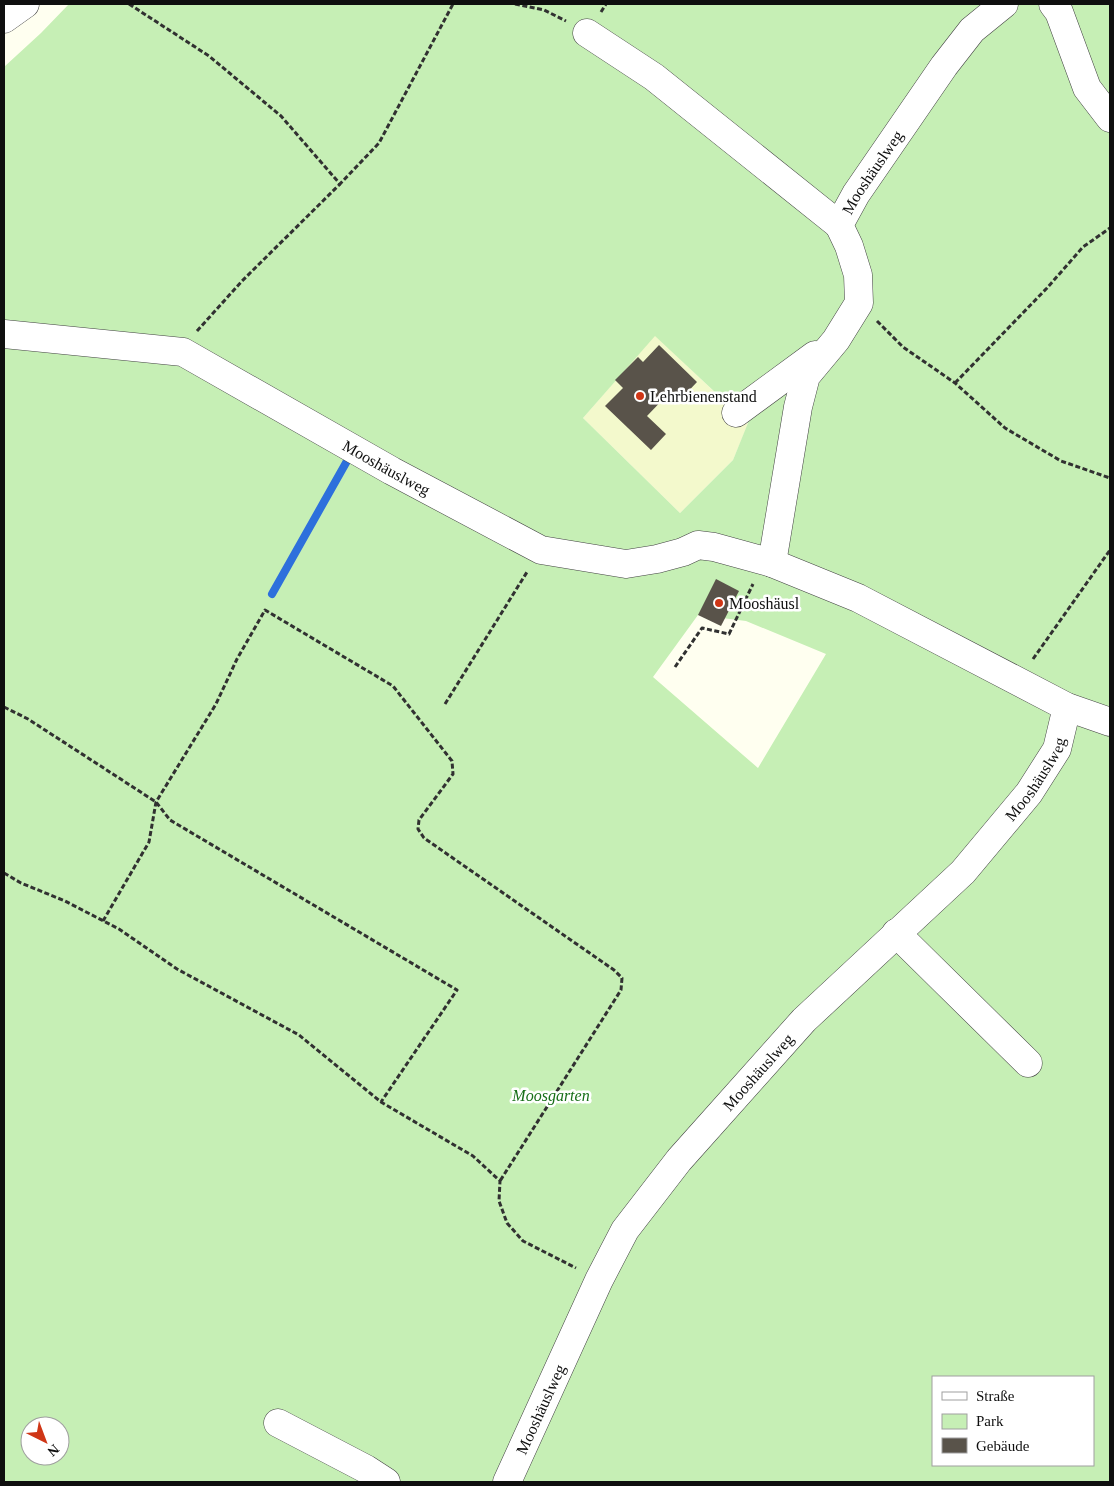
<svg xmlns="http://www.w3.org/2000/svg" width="1114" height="1486" viewBox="0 0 1114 1486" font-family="Georgia,serif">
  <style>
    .farmland { fill: #f3f9cc }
    .green { fill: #c6efb5; fill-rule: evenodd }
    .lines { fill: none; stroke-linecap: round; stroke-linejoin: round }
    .stream { stroke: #2d70dc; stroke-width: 8 }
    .building { fill: #59534a }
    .minor-casing { stroke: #424242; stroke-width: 29 }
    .path { stroke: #313131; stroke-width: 3; stroke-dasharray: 5 2.5; stroke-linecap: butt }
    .minor { stroke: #fff; stroke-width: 28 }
    .poi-dot { fill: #cf3616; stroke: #fff; stroke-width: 2 }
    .labels { text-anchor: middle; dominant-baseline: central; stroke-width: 5; stroke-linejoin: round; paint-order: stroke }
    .street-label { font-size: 16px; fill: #0f0f0f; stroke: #fff }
    .poi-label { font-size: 16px; fill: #0f0f0f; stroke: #fff; text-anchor: start }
    .park-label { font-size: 16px; font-style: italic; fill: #176f18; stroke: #fff }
  </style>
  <rect width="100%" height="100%" fill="#fffff0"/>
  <polygon class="farmland" points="655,335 748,424 733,460 680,513 583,418"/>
  <path class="green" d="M69,4h1041v1478h-1106v-1415l37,-34zM655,336l93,87 -15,37 -53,53 -97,-95zM698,615l48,6 80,33 -68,114 -105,-91zM933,1377h160v88h-160zM30,1426h30v30h-30z"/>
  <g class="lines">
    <polyline class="stream" points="272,594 347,461"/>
  </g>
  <g class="building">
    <polygon points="659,345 697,382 679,401 670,392 647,416 666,434 651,450 605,406 623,388 615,380 638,357 643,362"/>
    <polygon points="716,579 739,591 721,626 698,615"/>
  </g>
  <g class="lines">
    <defs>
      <g id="minor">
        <polyline points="1053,4 1059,12 1087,88 1110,118"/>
        <polyline points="4,19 25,4"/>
        <polyline points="587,33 654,77 839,225"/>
        <path id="s1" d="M4,334l179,18 209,119 149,79 85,14 31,-5 26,-7 15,-7 16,2 58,16 26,-156 8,-31 30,-36 23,-37 -1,-28 -9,-29 -10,-21 17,-31 88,-128 28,-36 32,-26"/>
        <polyline points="736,413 815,355"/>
        <polyline points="772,563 858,598 1067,707 1110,722"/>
        <polyline points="896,933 1028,1063"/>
        <polyline points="278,1423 366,1469 386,1482"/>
        <path id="s2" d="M507,1482l92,-202 26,-50 54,-70 125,-140 159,-148 66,-79 28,-44 10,-42"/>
      </g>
    </defs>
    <use href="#minor" class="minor-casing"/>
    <g class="path">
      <polyline points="129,4 209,56 281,116 340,184 379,143 453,4"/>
      <polyline points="515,4 544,10 566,21"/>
      <polyline points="601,12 606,4"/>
      <polyline points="877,321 903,347 955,383 1005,428 1061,461 1110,478"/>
      <polyline points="197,331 242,281 340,184"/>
      <polyline points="955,383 1047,288 1083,247 1110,228"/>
      <polyline points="1033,659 1110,550"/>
      <polyline points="675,667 702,628 729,634 753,584"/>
      <polyline points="445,704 527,572"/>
      <polyline points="4,707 28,719 156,802 170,820 457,990 381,1102"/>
      <polyline points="4,873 21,883 65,901 119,929 177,969 299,1035 381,1102 473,1156 500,1181 499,1201 507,1223 523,1241 576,1268"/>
      <polyline points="103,921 149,842 156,802 216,704 237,659 265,610 393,686 452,761 453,774 419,820 418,829 424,838 614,970 622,978 621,990 500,1181"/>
    </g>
    <use href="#minor" class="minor"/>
  </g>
  <g class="poi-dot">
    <circle cx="640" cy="396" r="5"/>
    <circle cx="719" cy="603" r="5"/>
  </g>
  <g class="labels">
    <g class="street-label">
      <text stroke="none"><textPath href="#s1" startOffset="1251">Mooshäuslweg</textPath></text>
      <text stroke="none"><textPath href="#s1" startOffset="414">Mooshäuslweg</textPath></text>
      <text stroke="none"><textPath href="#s2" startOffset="890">Mooshäuslweg</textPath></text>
      <text stroke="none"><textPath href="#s2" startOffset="485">Mooshäuslweg</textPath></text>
      <text stroke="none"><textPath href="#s2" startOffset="80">Mooshäuslweg</textPath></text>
    </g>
    <g class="poi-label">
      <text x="650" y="396">Lehrbienenstand</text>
      <text x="729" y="603">Mooshäusl</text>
    </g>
    <g class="park-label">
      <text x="551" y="1095">Moosgarten</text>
    </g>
  </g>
  <rect width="1114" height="1486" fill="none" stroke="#0f0f0f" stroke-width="10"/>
  <rect x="932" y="1376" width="162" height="90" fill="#ffffff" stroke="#9f9f9f"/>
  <rect x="942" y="1392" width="25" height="8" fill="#ffffff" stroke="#9f9f9f"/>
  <text x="976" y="1401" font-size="15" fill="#0f0f0f">Straße</text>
  <rect x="942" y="1414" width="25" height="15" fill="#c6efb5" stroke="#9f9f9f"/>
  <text x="976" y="1426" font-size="15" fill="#0f0f0f">Park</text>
  <rect x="942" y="1438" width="25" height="15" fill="#59534a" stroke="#9f9f9f"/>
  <text x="976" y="1451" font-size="15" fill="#0f0f0f">Gebäude</text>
  <g transform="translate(45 1441) rotate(138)"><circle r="24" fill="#ffffff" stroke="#9f9f9f"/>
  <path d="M0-4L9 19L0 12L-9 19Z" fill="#cf3616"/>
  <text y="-8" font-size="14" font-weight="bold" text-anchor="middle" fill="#0f0f0f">N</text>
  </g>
</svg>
